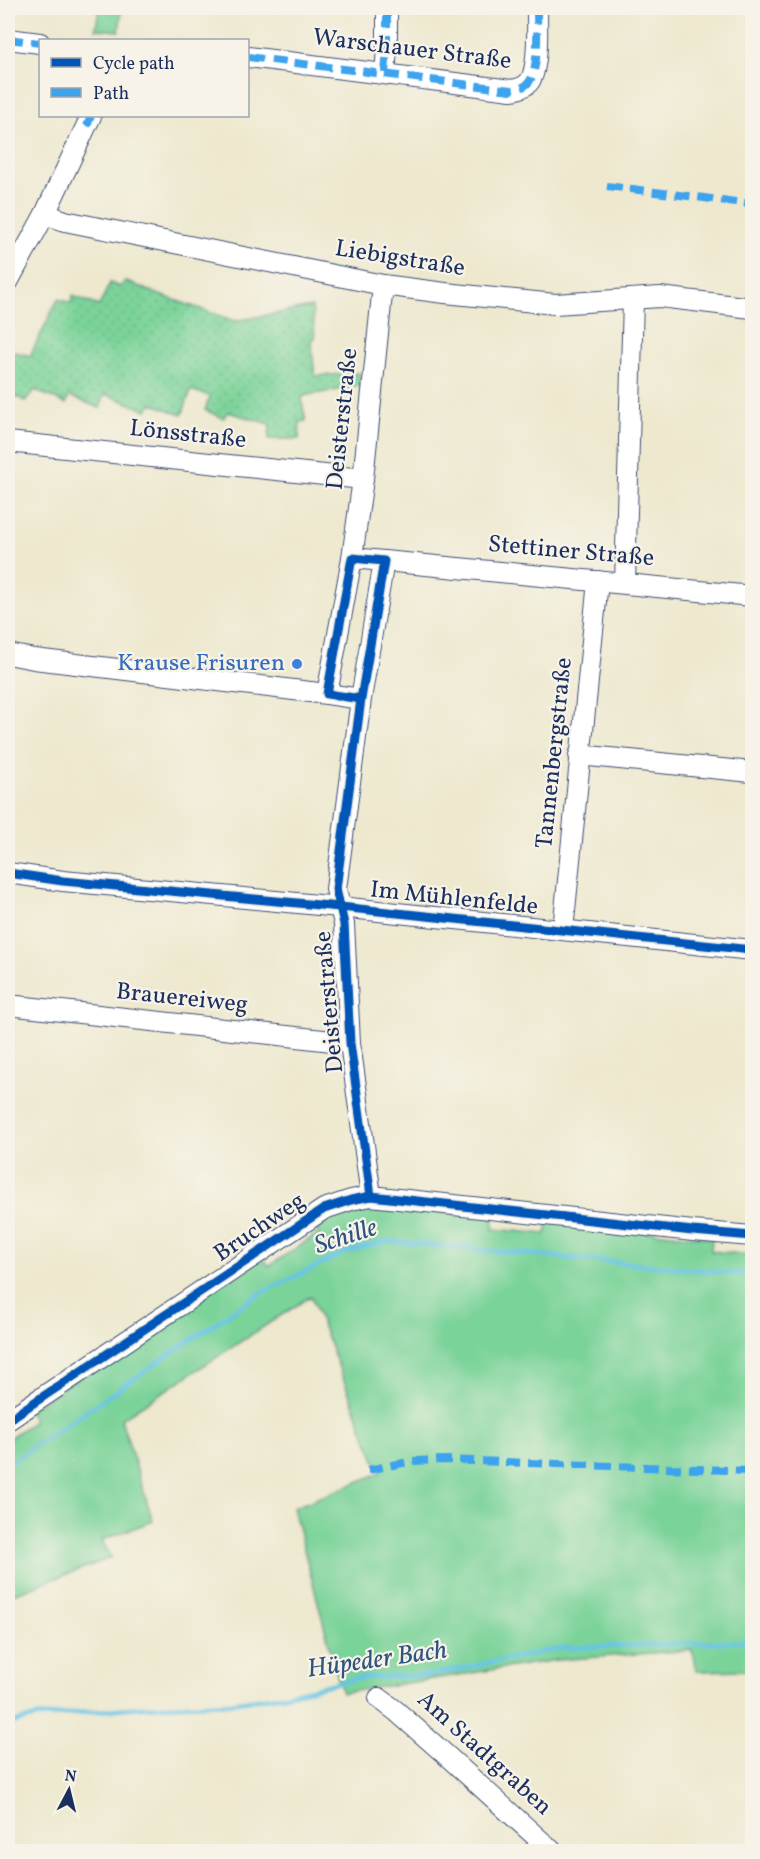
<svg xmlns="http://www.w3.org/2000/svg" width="760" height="1859" viewBox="0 0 760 1859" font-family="Vollkorn,serif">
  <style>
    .green { fill: #7ad399; stroke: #4a817c; stroke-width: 1.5 }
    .garden { fill: url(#garden-dots); stroke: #4a817c; stroke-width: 1.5 }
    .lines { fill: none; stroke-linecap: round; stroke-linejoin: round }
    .stream { stroke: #67c5e5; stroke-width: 4.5 }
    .street-casing { stroke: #3a4b6f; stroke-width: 22 }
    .street { stroke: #fff; stroke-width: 20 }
    .quiet { stroke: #3da3ed; stroke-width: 8; stroke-dasharray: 15 8; stroke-linecap: butt }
    .cycleway-casing { stroke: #f7f3e8; stroke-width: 13 }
    .cycleway { stroke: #0057b8; stroke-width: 9 }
    .shop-dot { fill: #3f7fe0; stroke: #f7f3e8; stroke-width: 2 }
    .labels { text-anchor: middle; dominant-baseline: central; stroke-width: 4.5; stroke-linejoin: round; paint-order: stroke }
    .street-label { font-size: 24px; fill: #1b2f5e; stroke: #f7f3e8 }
    .shop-label { font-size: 24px; fill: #366cbe; stroke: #f7f3e8; text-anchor: end }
    .water-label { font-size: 26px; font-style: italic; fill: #2e5480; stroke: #f7f3e8 }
  </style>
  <defs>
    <pattern id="garden-dots" width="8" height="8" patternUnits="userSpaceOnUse" patternTransform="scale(1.5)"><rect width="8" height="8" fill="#7ad399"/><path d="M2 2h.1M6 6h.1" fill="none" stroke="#69b586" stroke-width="1.8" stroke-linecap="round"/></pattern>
  </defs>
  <rect width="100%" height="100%" fill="#f7f3e8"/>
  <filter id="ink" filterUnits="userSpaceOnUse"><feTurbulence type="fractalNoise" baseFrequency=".0167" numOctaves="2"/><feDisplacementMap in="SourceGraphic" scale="12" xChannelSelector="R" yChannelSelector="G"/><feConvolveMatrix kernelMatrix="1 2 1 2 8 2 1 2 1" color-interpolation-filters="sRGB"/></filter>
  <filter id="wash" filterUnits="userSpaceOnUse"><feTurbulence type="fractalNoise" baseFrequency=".008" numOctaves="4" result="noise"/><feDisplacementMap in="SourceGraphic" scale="24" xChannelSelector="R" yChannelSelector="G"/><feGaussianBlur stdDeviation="1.35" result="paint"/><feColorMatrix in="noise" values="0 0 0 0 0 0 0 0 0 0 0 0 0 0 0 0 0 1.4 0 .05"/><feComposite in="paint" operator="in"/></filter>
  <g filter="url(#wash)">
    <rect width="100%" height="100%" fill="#ede8ce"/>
    <g class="green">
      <polygon points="99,8 122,8 119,31 96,29"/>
      <polygon points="373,1206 494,1216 493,1229 546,1234 548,1222 712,1238 711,1251 752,1255 752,1673 747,1670 696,1671 692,1650 557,1660 342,1693 293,1508 380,1473 311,1296 121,1419 153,1521 102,1540 111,1558 8,1596 8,1439 34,1421 28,1411 262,1256 269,1266 319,1233 312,1223 330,1213"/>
    </g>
    <polygon class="garden" points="125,281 160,295 235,321 312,307 315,338 311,340 315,376 359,373 361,386 303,396 302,402 306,421 300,422 299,439 269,439 270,424 228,412 223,418 205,410 210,396 191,390 182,415 151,403 147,410 105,394 100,408 69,396 66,404 35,390 25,401 8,392 8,350 30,356 58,299 71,303 73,296 99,306 110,283 120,287"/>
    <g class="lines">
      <g class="stream">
        <polyline points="8,1464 257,1295 346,1252 388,1241 752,1275"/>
        <polyline points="8,1724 36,1717 140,1707 230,1703 285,1695 358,1678 431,1675 561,1648 752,1641"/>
      </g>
    </g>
  </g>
  <g filter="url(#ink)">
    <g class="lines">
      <defs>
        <g id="street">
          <polyline points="8,39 40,43"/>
          <path d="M248,57l263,33c8,-1 16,-3 20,-11 8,-15 6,-54 6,-71"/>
          <polyline points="385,73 387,49 387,8"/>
          <polyline points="45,214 65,221 383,285 445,293 555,304 660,297 752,308"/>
          <polyline points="8,282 45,214 91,116"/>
          <polyline points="8,442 363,479"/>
          <polyline points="352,558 363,479 383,285"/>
          <polyline points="384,561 752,596"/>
          <polyline points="625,583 633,300"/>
          <polyline points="8,654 34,659 327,694"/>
          <polyline points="361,699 327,694 352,558 384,561 361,699 336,889 344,924 350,1043 371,1196"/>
          <polyline points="579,755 752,772"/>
          <polyline points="8,873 63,881 340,907 752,950"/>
          <polyline points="563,930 598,581"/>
          <polyline points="8,1005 350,1043"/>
          <polyline points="8,1420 324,1209 351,1200 371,1196 693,1231 752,1236"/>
          <polyline points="379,1698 396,1711 446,1755 553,1852"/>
        </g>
      </defs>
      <use href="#street" class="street-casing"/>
      <use href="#street" class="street"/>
      <g class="quiet">
        <polyline points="8,39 40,43"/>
        <path d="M248,57l263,33c8,-1 16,-3 20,-11 8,-15 6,-54 6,-71"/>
        <polyline points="385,73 387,49 387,8"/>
        <polyline points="87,126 91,116"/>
        <polyline points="607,186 752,204"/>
        <polyline points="368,1470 413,1461 447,1460 752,1471"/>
      </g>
      <defs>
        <g id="cycleway">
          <polyline points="361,699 327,694 352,558 384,561 361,699 336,889 344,924 350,1043 371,1196"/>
          <polyline points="8,873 63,881 340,907 752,950"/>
          <polyline points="8,1420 324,1209 351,1200 371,1196 693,1231 752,1236"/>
        </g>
      </defs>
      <use href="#cycleway" class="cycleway-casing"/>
      <use href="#cycleway" class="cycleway"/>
    </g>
  </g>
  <circle class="shop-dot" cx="297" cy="664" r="6"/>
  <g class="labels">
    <g class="street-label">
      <text transform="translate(412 50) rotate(7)">Warschauer Straße</text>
      <text transform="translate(400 259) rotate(9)">Liebigstraße</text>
      <text transform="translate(343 419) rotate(-84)">Deisterstraße</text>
      <text transform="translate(188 435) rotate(6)">Lönsstraße</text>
      <text transform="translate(571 552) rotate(5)">Stettiner Straße</text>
      <text transform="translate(555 753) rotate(-84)">Tannenbergstraße</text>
      <text transform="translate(454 899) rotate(6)">Im Mühlenfelde</text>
      <text transform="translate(182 999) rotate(6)">Brauereiweg</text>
      <text transform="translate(330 1002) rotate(-95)">Deisterstraße</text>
      <text transform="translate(260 1228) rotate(-34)">Bruchweg</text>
      <text transform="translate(484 1754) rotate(42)">Am Stadtgraben</text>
    </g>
    <g class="shop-label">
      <text x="285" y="664">Krause Frisuren</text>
    </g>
    <g class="water-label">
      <text transform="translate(346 1237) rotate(-18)">Schille</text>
      <text transform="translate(377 1660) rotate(-8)">Hüpeder Bach</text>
    </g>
  </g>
  <rect width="760" height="1859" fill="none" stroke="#f7f3e8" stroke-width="30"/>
  <rect x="39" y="39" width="210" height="78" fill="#f7f3e8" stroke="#9fa5b1" stroke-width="1.5"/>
  <rect x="51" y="58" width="30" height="9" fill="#0057b8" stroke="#9fa5b1" stroke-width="1.5"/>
  <text x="93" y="69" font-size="18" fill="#1b2f5e">Cycle path</text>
  <rect x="51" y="88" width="30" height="9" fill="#3da3ed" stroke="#9fa5b1" stroke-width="1.5"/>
  <text x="93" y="99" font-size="18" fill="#1b2f5e">Path</text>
  <g transform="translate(69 1790) rotate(7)" stroke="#f7f3e8" stroke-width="4.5" paint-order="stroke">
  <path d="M0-4.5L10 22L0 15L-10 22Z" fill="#1b2f5e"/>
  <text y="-9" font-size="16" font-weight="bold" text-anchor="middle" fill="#1b2f5e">N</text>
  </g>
</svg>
